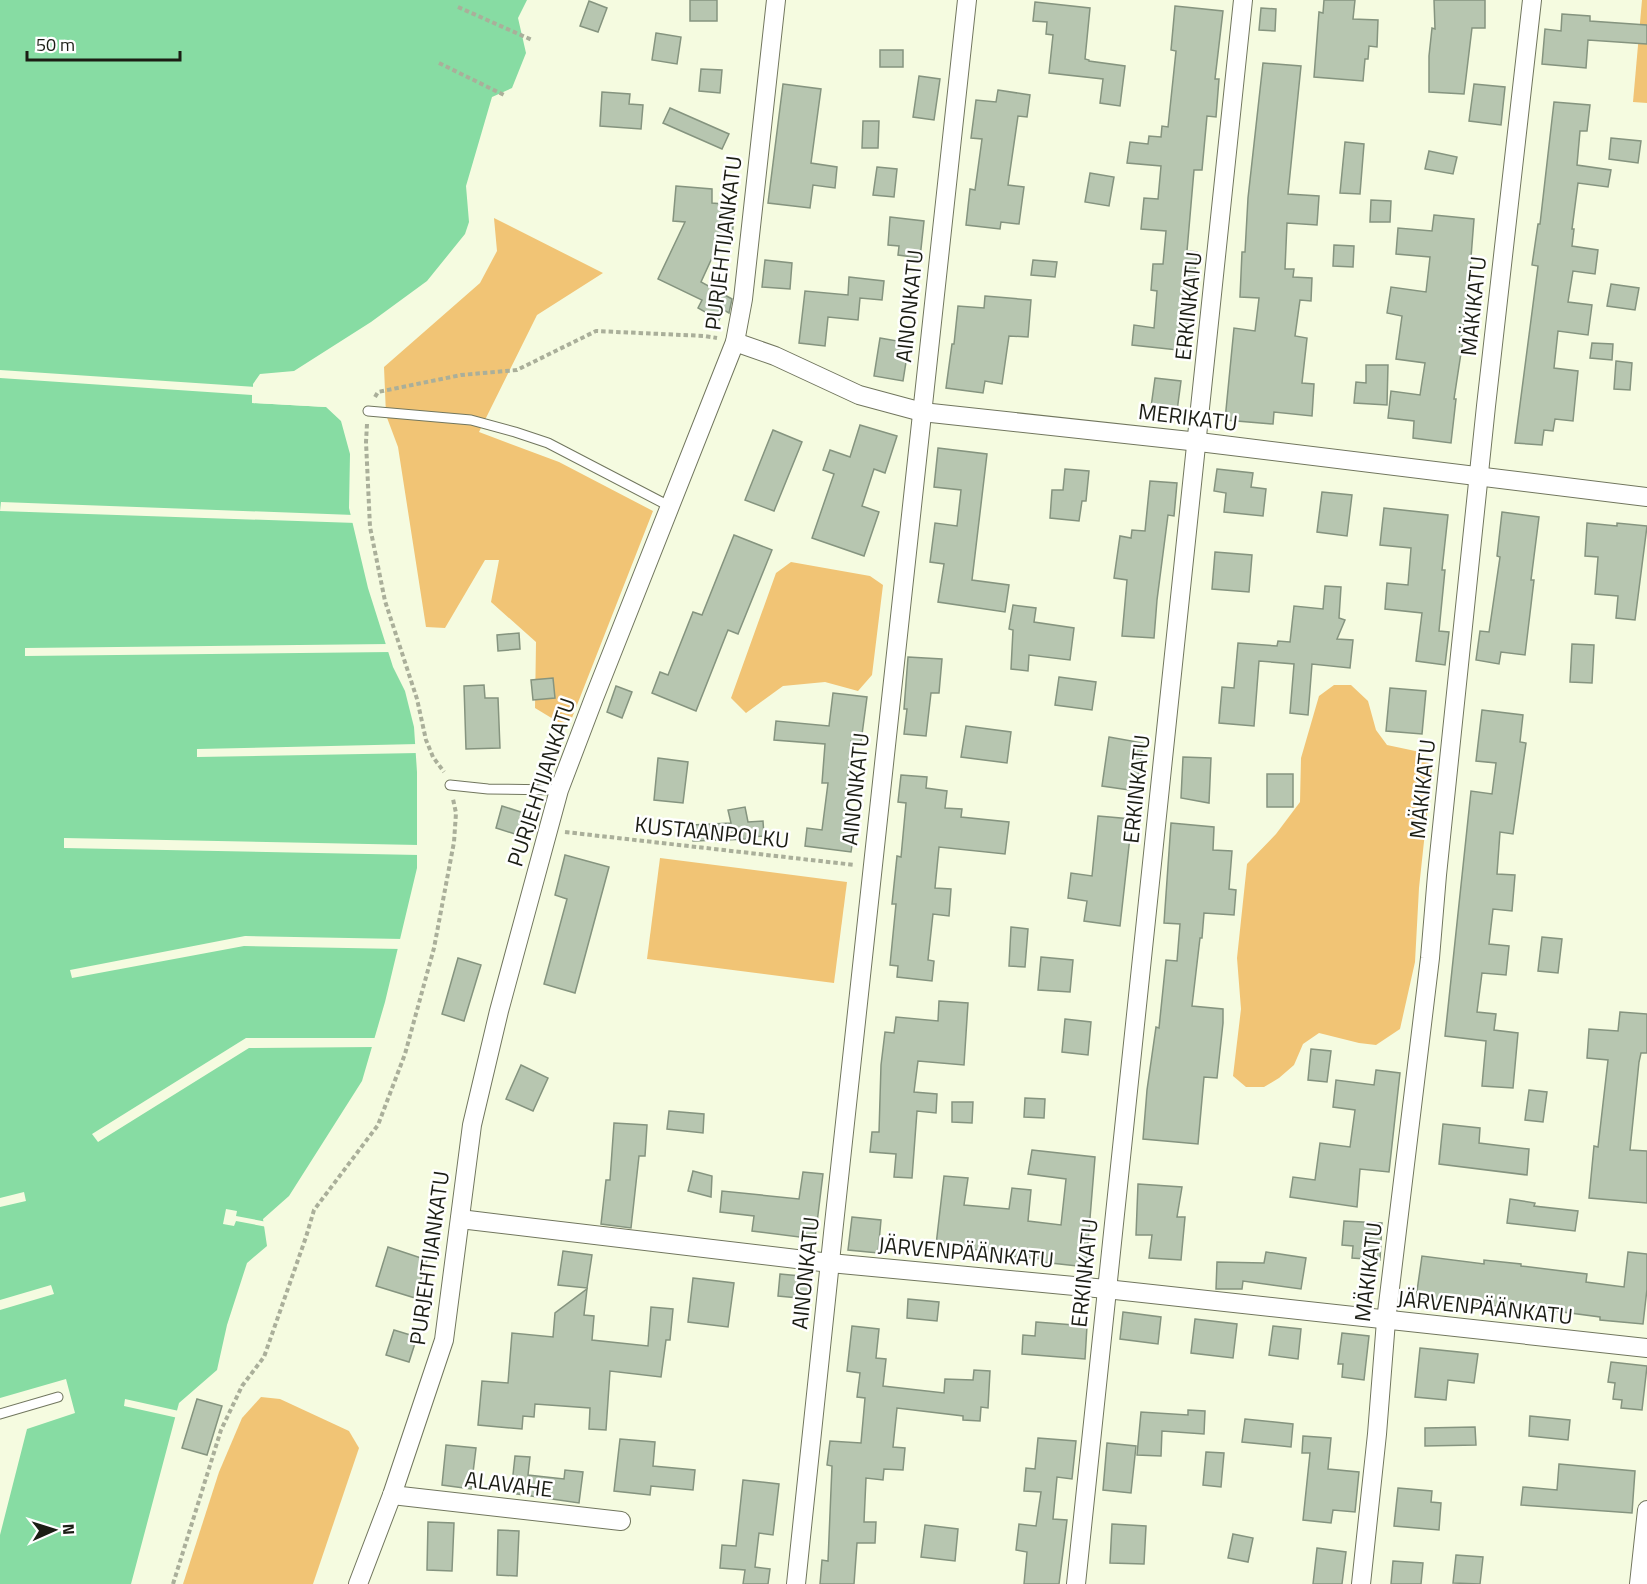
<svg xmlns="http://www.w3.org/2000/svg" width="1647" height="1584" viewBox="0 0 1647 1584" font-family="'Titillium Web',sans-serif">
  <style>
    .green { fill: #f1c475 }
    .water { fill: #87dca3 }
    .pier { fill: #f5fbe0 }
    .building { fill: #b7c6b0; stroke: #85947f; stroke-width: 1.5 }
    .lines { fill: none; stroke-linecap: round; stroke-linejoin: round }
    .lane-casing { stroke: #71765e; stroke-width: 11 }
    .street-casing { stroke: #71765e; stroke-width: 20 }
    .path { stroke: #aaaf9a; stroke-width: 4; stroke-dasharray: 4.5 3; stroke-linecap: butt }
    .lane { stroke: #fff; stroke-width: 9 }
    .street { stroke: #fff; stroke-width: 18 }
    .labels { text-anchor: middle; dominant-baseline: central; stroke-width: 5; stroke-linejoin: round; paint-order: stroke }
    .street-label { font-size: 22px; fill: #1b1d14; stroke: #fff }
  </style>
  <rect width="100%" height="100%" fill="#f5fbe0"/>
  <g class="green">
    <polygon points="1642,0 1647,0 1647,103 1633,102"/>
    <polygon points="494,218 603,273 537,315 479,432 559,462 653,511 568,728 535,708 536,642 491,602 499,560 485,560 445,628 426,627 398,447 386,415 384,367 480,283 497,251"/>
    <polygon points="791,562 870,576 883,585 872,675 858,691 825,682 783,686 746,713 731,698 776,573"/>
    <polygon points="1334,685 1351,685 1368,701 1376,730 1387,745 1420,752 1432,767 1419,888 1415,962 1400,1029 1376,1045 1359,1043 1319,1033 1303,1044 1294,1065 1279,1078 1264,1087 1246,1087 1233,1076 1241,1009 1237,958 1247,864 1276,834 1300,802 1301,758 1319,696"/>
    <polygon points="660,858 847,882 834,983 647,959"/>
    <polygon points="261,1397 280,1399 349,1431 359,1448 313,1584 183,1584 219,1472 242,1418"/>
  </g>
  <polygon class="water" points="0,0 527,0 518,18 526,53 512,88 492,97 466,186 469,222 465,234 427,281 371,322 294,371 260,374 253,384 253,403 326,407 341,421 350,454 349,508 368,588 393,667 405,691 414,727 417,772 417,868 385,1002 362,1081 289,1196 263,1219 267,1246 247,1263 227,1325 217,1370 179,1403 131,1584 0,1584 0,1535 27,1429 75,1413 66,1379 0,1398"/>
  <g class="pier">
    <polygon points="0,370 256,387 256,400 327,404 326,407 252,403 252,395 0,378"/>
    <polygon points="1,502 354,515 356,523 0,511"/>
    <polygon points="389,644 392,652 25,656 25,648"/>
    <polygon points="418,744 418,753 197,757 197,749"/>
    <polygon points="64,838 419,845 419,855 64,848"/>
    <polygon points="245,936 403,939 401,949 244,946 72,978 70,970"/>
    <polygon points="246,1038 377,1038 377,1039 375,1047 249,1048 98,1142 92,1134"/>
    <polygon points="24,1192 26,1201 0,1207 0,1198"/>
    <polygon points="226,1209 237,1211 236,1216 267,1222 267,1227 236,1221 234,1226 223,1224"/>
    <polygon points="51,1285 54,1294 0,1310 0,1300"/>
    <polygon points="125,1399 179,1411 178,1418 124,1406"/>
  </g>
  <g class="building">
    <rect x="690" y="0" width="27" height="21"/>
    <polygon points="1324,0 1355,0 1353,19 1378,20 1377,47 1369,46 1368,59 1365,59 1363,81 1314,77 1319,12 1323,13"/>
    <polygon points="1434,0 1485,0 1485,28 1472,28 1464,94 1429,92 1429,56 1432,28 1435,29"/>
    <polygon points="589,1 607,8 598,32 580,26"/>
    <polygon points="1035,2 1090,8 1085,59 1089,60 1089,61 1125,66 1120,106 1100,103 1103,79 1049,73 1053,35 1046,34 1047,22 1033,21"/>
    <polygon points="1175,6 1223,11 1215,79 1219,79 1216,117 1207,116 1202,170 1194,170 1187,251 1197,252 1187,351 1132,345 1134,325 1154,328 1157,291 1151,290 1153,264 1163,264 1166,231 1141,229 1144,198 1158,199 1161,166 1127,163 1130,142 1148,144 1149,136 1161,137 1162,126 1168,127 1176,51 1171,50"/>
    <polygon points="1261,8 1276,9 1275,31 1259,30"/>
    <polygon points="1562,14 1590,16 1590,21 1647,25 1647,44 1588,40 1586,68 1542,64 1545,29 1561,31"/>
    <polygon points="656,33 681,37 677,64 652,60"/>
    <rect x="880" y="50" width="23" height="17"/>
    <polygon points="1263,63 1301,66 1288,194 1319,196 1317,225 1287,223 1285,269 1294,269 1293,277 1312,278 1311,301 1300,300 1295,336 1307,338 1302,383 1314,384 1312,416 1274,412 1273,424 1225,420 1234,328 1255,331 1259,298 1240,297 1242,252 1245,252 1248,198"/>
    <polygon points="701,69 722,70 720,93 699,91"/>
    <polygon points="919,76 940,79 934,120 913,117"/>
    <polygon points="783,84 821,89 811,163 837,167 835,188 813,185 810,208 768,203"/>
    <polygon points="1474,84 1505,87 1501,125 1469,121"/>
    <polygon points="998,90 1030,95 1027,117 1018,116 1008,185 1024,187 1019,224 1001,222 1000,229 966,225 970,189 975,190 982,139 971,138 976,100 996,102"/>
    <polygon points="602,92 630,94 629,104 643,105 641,129 600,126"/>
    <polygon points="1554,102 1590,105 1587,131 1580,131 1577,165 1611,170 1608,187 1578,183 1572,229 1574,229 1572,246 1598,250 1595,274 1573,271 1568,302 1592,305 1588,335 1558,331 1554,368 1578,371 1573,421 1555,419 1553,431 1544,430 1542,445 1515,443 1538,266 1532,265 1538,224 1540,224"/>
    <polygon points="670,108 729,134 722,149 663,123"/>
    <polygon points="863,121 879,121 878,148 862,148"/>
    <polygon points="1611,138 1641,141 1638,163 1609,159"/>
    <polygon points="1345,142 1364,144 1360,194 1340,193"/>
    <polygon points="1429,151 1457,157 1453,174 1425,169"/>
    <polygon points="877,167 897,169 894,197 873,195"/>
    <polygon points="1090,173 1114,177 1109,206 1085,202"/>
    <polygon points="676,186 712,189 712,203 735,205 732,237 722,236 701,282 732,299 729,313 724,310 719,320 698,308 702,300 658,279 685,222 673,221"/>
    <polygon points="1371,200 1391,201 1390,222 1370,222"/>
    <polygon points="1434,215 1474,219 1469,283 1461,339 1463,340 1454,399 1456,399 1451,443 1413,438 1414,421 1388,418 1391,391 1420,395 1425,363 1396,359 1402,316 1387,313 1391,287 1426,292 1430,257 1396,254 1398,228 1432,231"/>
    <polygon points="890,217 924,221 920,258 898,255 899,246 888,245"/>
    <polygon points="1334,245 1354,246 1353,267 1333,266"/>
    <polygon points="765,260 792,263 790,289 762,287"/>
    <polygon points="1033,260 1057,262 1055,277 1031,275"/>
    <polygon points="849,277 884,281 882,300 860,298 858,320 828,317 825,346 799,343 805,291 848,295"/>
    <polygon points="1611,284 1639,288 1635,310 1607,306"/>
    <polygon points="985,296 1031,300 1028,337 1009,336 1002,384 985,381 983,393 946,388 952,344 954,344 958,306 984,308"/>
    <polygon points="880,338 909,343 903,381 874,376"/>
    <polygon points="1592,343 1613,344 1612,360 1590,358"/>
    <polygon points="1616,361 1632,363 1630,390 1614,389"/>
    <polygon points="1366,365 1388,365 1387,405 1354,403 1356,382 1366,383"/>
    <polygon points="1155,378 1181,381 1177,411 1151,407"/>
    <polygon points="860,425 897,436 885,473 874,469 862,506 879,512 864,556 812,538 834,474 823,470 830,450 850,457"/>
    <polygon points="773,430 802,442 774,511 745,500"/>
    <polygon points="938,448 987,454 972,580 1009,585 1005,612 938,602 944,564 930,562 935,523 957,526 961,490 934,487"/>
    <polygon points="1065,469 1089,471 1086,501 1082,501 1079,521 1050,518 1052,490 1063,490"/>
    <polygon points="1217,469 1253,473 1251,487 1266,489 1263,516 1224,512 1226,493 1214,491"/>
    <polygon points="1150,481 1177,483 1174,516 1168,515 1157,600 1154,638 1122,636 1127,580 1114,578 1120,536 1131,538 1132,530 1145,531"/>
    <polygon points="1322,492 1352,495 1347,536 1317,532"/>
    <polygon points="1384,508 1448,515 1442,570 1445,570 1439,631 1449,632 1445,665 1416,661 1422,613 1385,609 1387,583 1408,585 1411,548 1380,545"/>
    <polygon points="1502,512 1539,517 1531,580 1534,580 1525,655 1501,652 1499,664 1476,660 1480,631 1489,632 1500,557 1497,556"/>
    <polygon points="1587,523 1617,526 1617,523 1647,526 1635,620 1616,618 1618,596 1595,594 1598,557 1585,556"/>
    <polygon points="734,535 772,550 738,634 728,630 696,711 652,693 660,672 668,675 693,612 702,615"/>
    <polygon points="1215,552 1252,555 1249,592 1212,589"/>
    <polygon points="1325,586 1341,587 1339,618 1345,620 1337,639 1353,640 1350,668 1312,664 1308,715 1290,713 1294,664 1259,661 1254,726 1219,723 1222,687 1234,688 1238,643 1277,646 1278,641 1290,642 1294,606 1323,609"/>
    <polygon points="1013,605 1036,608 1034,622 1074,628 1070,660 1029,655 1028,671 1011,669 1013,630 1009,629"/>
    <polygon points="519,633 520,649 498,651 497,635"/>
    <polygon points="1572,644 1594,645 1592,683 1570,682"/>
    <polygon points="908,657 942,659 939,693 931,693 926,736 904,734 907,709 904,709"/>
    <polygon points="1059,677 1096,682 1092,710 1055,705"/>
    <polygon points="553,678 555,698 533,700 531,680"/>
    <polygon points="484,685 485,698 498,698 500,748 466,749 464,686"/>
    <polygon points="616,686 632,692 622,718 607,712"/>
    <polygon points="1390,688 1426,691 1422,734 1386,731"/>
    <polygon points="833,693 867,697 861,742 851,741 845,811 857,812 851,852 805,846 807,828 822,830 828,783 822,783 825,744 774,740 776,721 829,726"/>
    <polygon points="1482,710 1523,715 1520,742 1526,743 1513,834 1500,832 1497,874 1515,875 1512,911 1493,909 1489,944 1509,946 1506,975 1482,973 1477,1012 1496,1014 1494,1030 1518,1033 1513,1088 1482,1086 1486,1041 1445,1036 1471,791 1492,794 1496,763 1476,761"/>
    <polygon points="966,726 1011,732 1007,763 961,757"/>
    <polygon points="1109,737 1143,743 1136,791 1102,786"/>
    <polygon points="1183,757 1211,758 1209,803 1181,798"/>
    <polygon points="658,758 688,762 683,803 654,800"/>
    <rect x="1267" y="774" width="26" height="33"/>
    <polygon points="901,775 927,777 926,788 947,791 945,808 962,809 961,817 1009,822 1005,854 939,847 935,888 951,889 949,916 933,914 928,960 934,961 932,981 897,977 898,966 890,965 896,904 892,904 897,856 901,857 906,803 898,802"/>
    <polygon points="502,806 524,813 518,835 496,828"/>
    <polygon points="745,807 748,822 763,821 764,836 750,837 751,839 693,841 692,825 731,823 728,810"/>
    <polygon points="1098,816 1132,819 1120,926 1084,921 1087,901 1068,898 1071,873 1092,876"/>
    <polygon points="1171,823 1214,827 1213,850 1232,851 1229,889 1236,890 1234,915 1204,913 1202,938 1200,938 1192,1006 1223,1009 1223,1023 1217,1078 1204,1077 1198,1144 1143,1139 1147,1090 1156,1027 1159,1028 1166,960 1177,961 1180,924 1164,923"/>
    <polygon points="565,855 609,867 575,993 544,984 567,899 555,895"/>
    <polygon points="1011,927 1028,929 1025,967 1009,966"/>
    <polygon points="1542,937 1562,939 1558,973 1538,971"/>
    <polygon points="1041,957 1073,960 1070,992 1038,990"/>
    <polygon points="458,958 481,965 464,1021 442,1014"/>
    <polygon points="939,1001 968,1003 964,1065 918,1061 914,1092 937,1094 936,1113 917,1111 912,1178 894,1177 896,1154 870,1152 872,1132 879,1132 881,1065 885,1032 894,1033 896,1017 938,1021"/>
    <polygon points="1620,1012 1647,1014 1647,1053 1641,1053 1639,1062 1630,1150 1647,1151 1647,1203 1589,1198 1594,1146 1598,1147 1608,1060 1587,1058 1589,1029 1618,1031"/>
    <polygon points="1065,1019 1091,1022 1088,1055 1062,1052"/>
    <polygon points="1311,1049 1331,1051 1327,1082 1308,1080"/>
    <polygon points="521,1065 548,1078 533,1111 506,1099"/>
    <polygon points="1376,1070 1400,1073 1389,1172 1360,1169 1357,1207 1290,1197 1293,1177 1315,1180 1320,1143 1350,1147 1355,1110 1333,1107 1336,1080 1374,1085"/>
    <polygon points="1529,1090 1547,1092 1543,1122 1525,1120"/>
    <polygon points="1025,1098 1045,1099 1044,1118 1024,1117"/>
    <polygon points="952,1102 973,1102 972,1123 952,1122"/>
    <polygon points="669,1111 704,1114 703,1133 667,1129"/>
    <polygon points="614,1123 647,1125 645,1156 639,1156 631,1228 601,1224 606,1180 610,1180"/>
    <polygon points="1443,1124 1480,1128 1479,1143 1529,1149 1527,1175 1439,1164"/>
    <polygon points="1032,1150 1095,1157 1086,1267 1042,1262 1042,1259 979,1253 979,1250 936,1245 944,1176 968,1178 964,1205 1009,1209 1012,1188 1031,1190 1028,1221 1061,1225 1066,1179 1028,1174"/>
    <polygon points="693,1171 712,1176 711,1197 688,1191"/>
    <polygon points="803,1172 823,1174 815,1239 752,1231 754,1216 720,1212 722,1191 799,1199"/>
    <polygon points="1138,1184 1182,1187 1177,1217 1185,1217 1181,1260 1149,1258 1152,1235 1136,1235"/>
    <polygon points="1510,1199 1535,1203 1534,1206 1578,1211 1575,1231 1507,1223"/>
    <polygon points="852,1217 881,1220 878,1253 848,1250"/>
    <polygon points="1344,1221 1382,1223 1380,1260 1352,1258 1353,1246 1342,1245"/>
    <polygon points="388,1247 427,1260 415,1298 376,1286"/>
    <polygon points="563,1251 592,1255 587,1288 558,1285"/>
    <polygon points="1266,1252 1306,1258 1301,1289 1243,1281 1242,1289 1216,1289 1217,1262 1264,1263"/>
    <polygon points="1628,1252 1647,1254 1647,1289 1643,1324 1600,1320 1600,1317 1516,1306 1516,1308 1416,1298 1422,1256 1484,1264 1484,1260 1521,1264 1521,1266 1587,1274 1586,1282 1624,1287"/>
    <polygon points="780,1274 811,1277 809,1299 778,1296"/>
    <polygon points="693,1278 734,1283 728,1327 688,1322"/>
    <polygon points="587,1289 584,1315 594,1316 592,1340 648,1346 651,1307 673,1309 670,1340 666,1340 661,1377 610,1371 606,1430 589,1429 590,1408 535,1404 534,1417 523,1416 522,1429 478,1425 482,1381 508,1383 512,1333 553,1337 555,1313"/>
    <polygon points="908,1299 939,1302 937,1321 907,1318"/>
    <polygon points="1123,1312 1161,1317 1158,1344 1120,1339"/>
    <polygon points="1195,1319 1237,1324 1233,1358 1191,1353"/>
    <polygon points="1036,1322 1087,1326 1085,1359 1022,1354 1023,1335 1035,1336"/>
    <polygon points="852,1326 879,1329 876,1358 886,1359 883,1386 944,1393 945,1379 973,1380 974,1370 990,1371 988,1408 981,1407 980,1421 963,1420 963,1416 897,1408 893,1447 905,1448 903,1470 884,1469 883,1480 866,1478 864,1522 876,1522 875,1543 857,1543 854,1584 820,1584 822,1560 828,1561 832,1466 827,1465 830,1441 861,1443 865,1398 857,1397 860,1373 847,1371"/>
    <polygon points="1273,1326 1301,1329 1298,1359 1269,1355"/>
    <polygon points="394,1330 417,1337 409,1362 386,1355"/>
    <polygon points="1342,1333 1369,1336 1364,1380 1342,1377 1343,1364 1338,1364"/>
    <polygon points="1420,1348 1478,1354 1474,1383 1448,1380 1446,1400 1415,1397"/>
    <polygon points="1611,1362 1647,1366 1642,1410 1621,1408 1622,1400 1613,1399 1615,1383 1608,1382"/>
    <polygon points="197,1399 222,1406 207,1455 182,1448"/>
    <polygon points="1188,1410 1205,1411 1204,1434 1162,1431 1161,1456 1137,1455 1141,1412 1188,1415"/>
    <polygon points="1530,1416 1570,1420 1568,1440 1529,1436"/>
    <polygon points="1245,1419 1293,1424 1291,1447 1242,1442"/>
    <polygon points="1475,1427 1476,1445 1425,1446 1425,1428"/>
    <polygon points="1303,1436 1331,1438 1328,1469 1359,1472 1355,1512 1333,1510 1331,1523 1303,1520 1310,1453 1302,1453"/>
    <polygon points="1038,1438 1076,1441 1072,1479 1057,1477 1053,1519 1067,1520 1059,1584 1024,1584 1027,1552 1016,1550 1019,1524 1036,1526 1041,1492 1024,1491 1026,1468 1035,1469"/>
    <polygon points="620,1439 655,1442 653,1466 695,1470 693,1490 651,1486 650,1495 614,1491"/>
    <polygon points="1107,1443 1136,1446 1131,1493 1103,1490"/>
    <polygon points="446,1445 476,1448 471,1489 442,1485"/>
    <polygon points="1206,1452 1224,1453 1221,1487 1203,1485"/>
    <polygon points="515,1456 530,1457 528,1475 564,1479 565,1470 583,1472 579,1503 511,1493"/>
    <polygon points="1559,1464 1635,1471 1632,1513 1521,1505 1523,1487 1557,1490"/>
    <polygon points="743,1480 779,1484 773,1535 759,1533 755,1567 770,1569 768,1584 743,1584 745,1570 720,1568 722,1545 736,1546"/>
    <polygon points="1398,1488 1432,1491 1431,1502 1441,1503 1439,1530 1394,1526"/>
    <polygon points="428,1522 454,1523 452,1571 427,1570"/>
    <polygon points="1112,1524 1146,1526 1144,1564 1110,1563"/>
    <polygon points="925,1525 958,1529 955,1561 921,1557"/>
    <polygon points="498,1530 519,1531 517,1576 497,1575"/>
    <polygon points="1233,1534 1253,1538 1248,1562 1228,1558"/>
    <polygon points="1317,1548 1346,1552 1342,1584 1313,1584"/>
    <polygon points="1456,1555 1483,1557 1480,1584 1453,1583"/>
    <polygon points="1393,1561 1423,1563 1421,1584 1391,1584"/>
  </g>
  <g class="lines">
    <defs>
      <g id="lane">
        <polyline points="368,411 471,420 515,432 548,443 669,506"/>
        <polyline points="450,785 488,789 559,790"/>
        <polyline points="0,1414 58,1397"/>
      </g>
      <g id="street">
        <polyline points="735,342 775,356 859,395 922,412 1199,442 1647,497"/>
        <polyline points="460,1219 830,1263 1106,1289 1647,1348"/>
        <polyline points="392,1495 621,1521"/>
        <polyline points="358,1584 392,1495 444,1340 472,1125 499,1011 559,790 594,698 735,342 743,299 776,0"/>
        <path d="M796,1584c56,-528 110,-1056 171,-1584"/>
        <path d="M1076,1584c53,-528 114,-1056 167,-1584"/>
        <polyline points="1361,1584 1377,1434 1386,1321 1430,958 1437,875 1486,406 1532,0"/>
        <polyline points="1639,1584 1647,1510"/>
      </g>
    </defs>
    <use href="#lane" class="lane-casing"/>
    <use href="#street" class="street-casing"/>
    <g class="path">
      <polyline points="458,7 532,40"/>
      <polyline points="439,63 506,96"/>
      <polyline points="375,397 378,392 461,375 517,370 596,331 705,336 717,338"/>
      <polyline points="367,424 366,442 370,527 385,601 417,699 426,740 433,757 444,772"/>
      <polyline points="565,832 855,865"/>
      <polyline points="173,1584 221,1430 242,1386 264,1357 306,1237 314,1210 378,1125 405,1054 434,948 454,842 456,813 453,799"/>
    </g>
    <use href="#lane" class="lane"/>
    <use href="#street" class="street"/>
  </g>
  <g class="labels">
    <g class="street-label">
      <text transform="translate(723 243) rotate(-83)">PURJEHTIJANKATU</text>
      <text transform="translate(909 306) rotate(-84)">AINONKATU</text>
      <text transform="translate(1188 306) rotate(-84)">ERKINKATU</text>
      <text transform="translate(1473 306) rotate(-84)">MÄKIKATU</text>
      <text transform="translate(1188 417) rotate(7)">MERIKATU</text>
      <text transform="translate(541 782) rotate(-72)">PURJEHTIJANKATU</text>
      <text transform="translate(855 789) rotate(-84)">AINONKATU</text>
      <text transform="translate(1136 789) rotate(-84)">ERKINKATU</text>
      <text transform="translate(1422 789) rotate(-84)">MÄKIKATU</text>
      <text transform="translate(712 832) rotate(6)">KUSTAANPOLKU</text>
      <text transform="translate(966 1252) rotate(5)">JÄRVENPÄÄNKATU</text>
      <text transform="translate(429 1258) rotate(-82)">PURJEHTIJANKATU</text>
      <text transform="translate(1368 1272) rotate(-83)">MÄKIKATU</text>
      <text transform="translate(805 1273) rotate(-84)">AINONKATU</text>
      <text transform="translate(1084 1273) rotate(-84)">ERKINKATU</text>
      <text transform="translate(1485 1307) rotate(6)">JÄRVENPÄÄNKATU</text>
      <text transform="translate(509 1484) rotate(7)">ALAVAHE</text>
    </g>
  </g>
  <g transform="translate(54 1530) rotate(87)" stroke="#ffffff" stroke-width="4.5" paint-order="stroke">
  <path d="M0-4.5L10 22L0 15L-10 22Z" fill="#1b1d14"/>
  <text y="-9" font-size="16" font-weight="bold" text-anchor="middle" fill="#1b1d14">N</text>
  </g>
  <path d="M27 51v9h153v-9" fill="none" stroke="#1b1d14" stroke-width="3"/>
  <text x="36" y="51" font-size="18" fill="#1b1d14" stroke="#ffffff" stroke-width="4.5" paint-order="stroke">50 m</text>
</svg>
